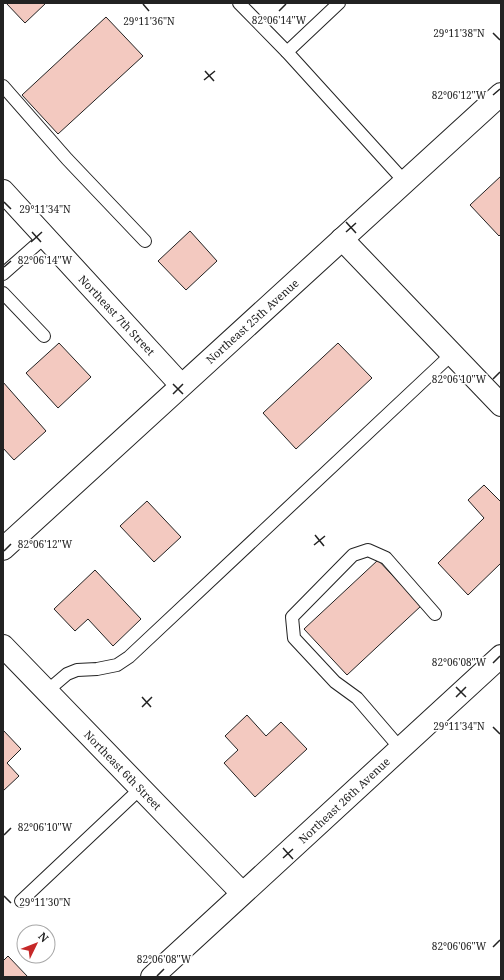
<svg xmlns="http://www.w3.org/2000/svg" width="504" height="980" viewBox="0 0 504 980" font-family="'Noto Serif',serif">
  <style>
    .building { fill: #f3c9c0; stroke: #222 }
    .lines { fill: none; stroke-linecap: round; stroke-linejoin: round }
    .lane-casing { stroke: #222; stroke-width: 14 }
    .street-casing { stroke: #222; stroke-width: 24 }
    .secondary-casing { stroke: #222; stroke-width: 24 }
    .lane { stroke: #fff; stroke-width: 12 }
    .street { stroke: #fff; stroke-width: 22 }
    .secondary { stroke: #fff; stroke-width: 22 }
    .ticks { fill: none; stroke: #222; stroke-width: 1.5 }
    .labels { text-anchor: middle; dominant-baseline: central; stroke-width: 3; stroke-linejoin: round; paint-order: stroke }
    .street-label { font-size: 11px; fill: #222; stroke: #fff }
    .ticks-label { font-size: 10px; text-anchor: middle; fill: #222; stroke: #fff; stroke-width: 3; stroke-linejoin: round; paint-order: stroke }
  </style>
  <rect width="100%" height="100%" fill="#fff"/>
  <g class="building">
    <polygon points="6,3 46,3 25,23"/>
    <polygon points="106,17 143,56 58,134 22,95"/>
    <polygon points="501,176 501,234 499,236 470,205"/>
    <polygon points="190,231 217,261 186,290 158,261"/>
    <polygon points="59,343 91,377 58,408 26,373"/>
    <polygon points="338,343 372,378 296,449 263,413"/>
    <polygon points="3,382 46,431 14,460 3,448"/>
    <polygon points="484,485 501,502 501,563 468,595 438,563 484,518 468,500"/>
    <polygon points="147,501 181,537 154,562 120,526"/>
    <polygon points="378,560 421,606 347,675 304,629"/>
    <polygon points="95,570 141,619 113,646 88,619 75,631 54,609"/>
    <polygon points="247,715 266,736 281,722 307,749 255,797 224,763 238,750 225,736"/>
    <polygon points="3,730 21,749 7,763 19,776 3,791"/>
    <polygon points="8,956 28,977 3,977 3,961"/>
  </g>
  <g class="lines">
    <defs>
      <g id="lane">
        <polyline points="239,3 287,52 405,182"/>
        <polyline points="287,52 339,3"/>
        <polyline points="3,86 67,159 145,241"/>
        <polyline points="3,274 45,237"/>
        <polyline points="3,293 44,336"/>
        <polyline points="47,691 67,674 77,670 97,669 117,665 129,657 452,354"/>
        <polyline points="400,748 357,698 335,682 294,638 292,617 353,555 368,550 386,558 435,614"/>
        <polyline points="21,901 141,788"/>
      </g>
      <g id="street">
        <polyline points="3,191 181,385"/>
        <polyline points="342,239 501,405"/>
        <polyline points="3,646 242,893"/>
        <polyline points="152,977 501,656"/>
      </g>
      <polyline id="secondary" points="3,549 501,94"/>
    </defs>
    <use href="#lane" class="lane-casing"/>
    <use href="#street" class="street-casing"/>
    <use href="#secondary" class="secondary-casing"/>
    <use href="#lane" class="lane"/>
    <use href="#street" class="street"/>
    <use href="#secondary" class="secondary"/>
  </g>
  <path class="ticks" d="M143,4l6,7M279,11l7,-7M493,33l7,7M205,71l9,10M204,80l11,-9M493,95l7,-6M4,202l7,7M346,222l10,11M32,232l9,10M346,232l10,-9M31,242l11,-10M4,267l7,-6M493,379l7,-7M173,384l10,10M173,394l10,-10M315,535l9,11M314,545l11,-9M4,551l7,-7M493,663l7,-7M456,687l10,10M142,697l9,10M456,697l10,-10M142,707l10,-10M493,727l7,7M4,835l7,-7M283,848l10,11M283,858l10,-9M4,896l7,7M493,947l7,-7M157,976l7,-7"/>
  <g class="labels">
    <g class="street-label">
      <text transform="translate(117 315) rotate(47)">Northeast 7th Street</text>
      <text transform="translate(252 321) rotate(-42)">Northeast 25th Avenue</text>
      <text transform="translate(123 770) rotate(46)">Northeast 6th Street</text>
      <text transform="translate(344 800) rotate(-43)">Northeast 26th Avenue</text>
    </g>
  </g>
  <g class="ticks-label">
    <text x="279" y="24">82°06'14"W</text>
    <text x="149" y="25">29°11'36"N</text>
    <text x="459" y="37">29°11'38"N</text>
    <text x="459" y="99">82°06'12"W</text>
    <text x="45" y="213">29°11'34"N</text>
    <text x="45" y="264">82°06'14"W</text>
    <text x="459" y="383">82°06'10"W</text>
    <text x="45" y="548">82°06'12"W</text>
    <text x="459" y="666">82°06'08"W</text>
    <text x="459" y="730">29°11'34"N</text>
    <text x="45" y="831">82°06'10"W</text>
    <text x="45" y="906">29°11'30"N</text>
    <text x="459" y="950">82°06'06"W</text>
    <text x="164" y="963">82°06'08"W</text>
  </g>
  <rect width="504" height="980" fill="none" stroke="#222222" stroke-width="8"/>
  <g transform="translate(36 944) rotate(47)"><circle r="19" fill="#ffffff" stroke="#a7a7a7"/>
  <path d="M0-3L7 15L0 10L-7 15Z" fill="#c62828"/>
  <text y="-6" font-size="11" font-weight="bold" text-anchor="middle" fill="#222222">N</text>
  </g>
</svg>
